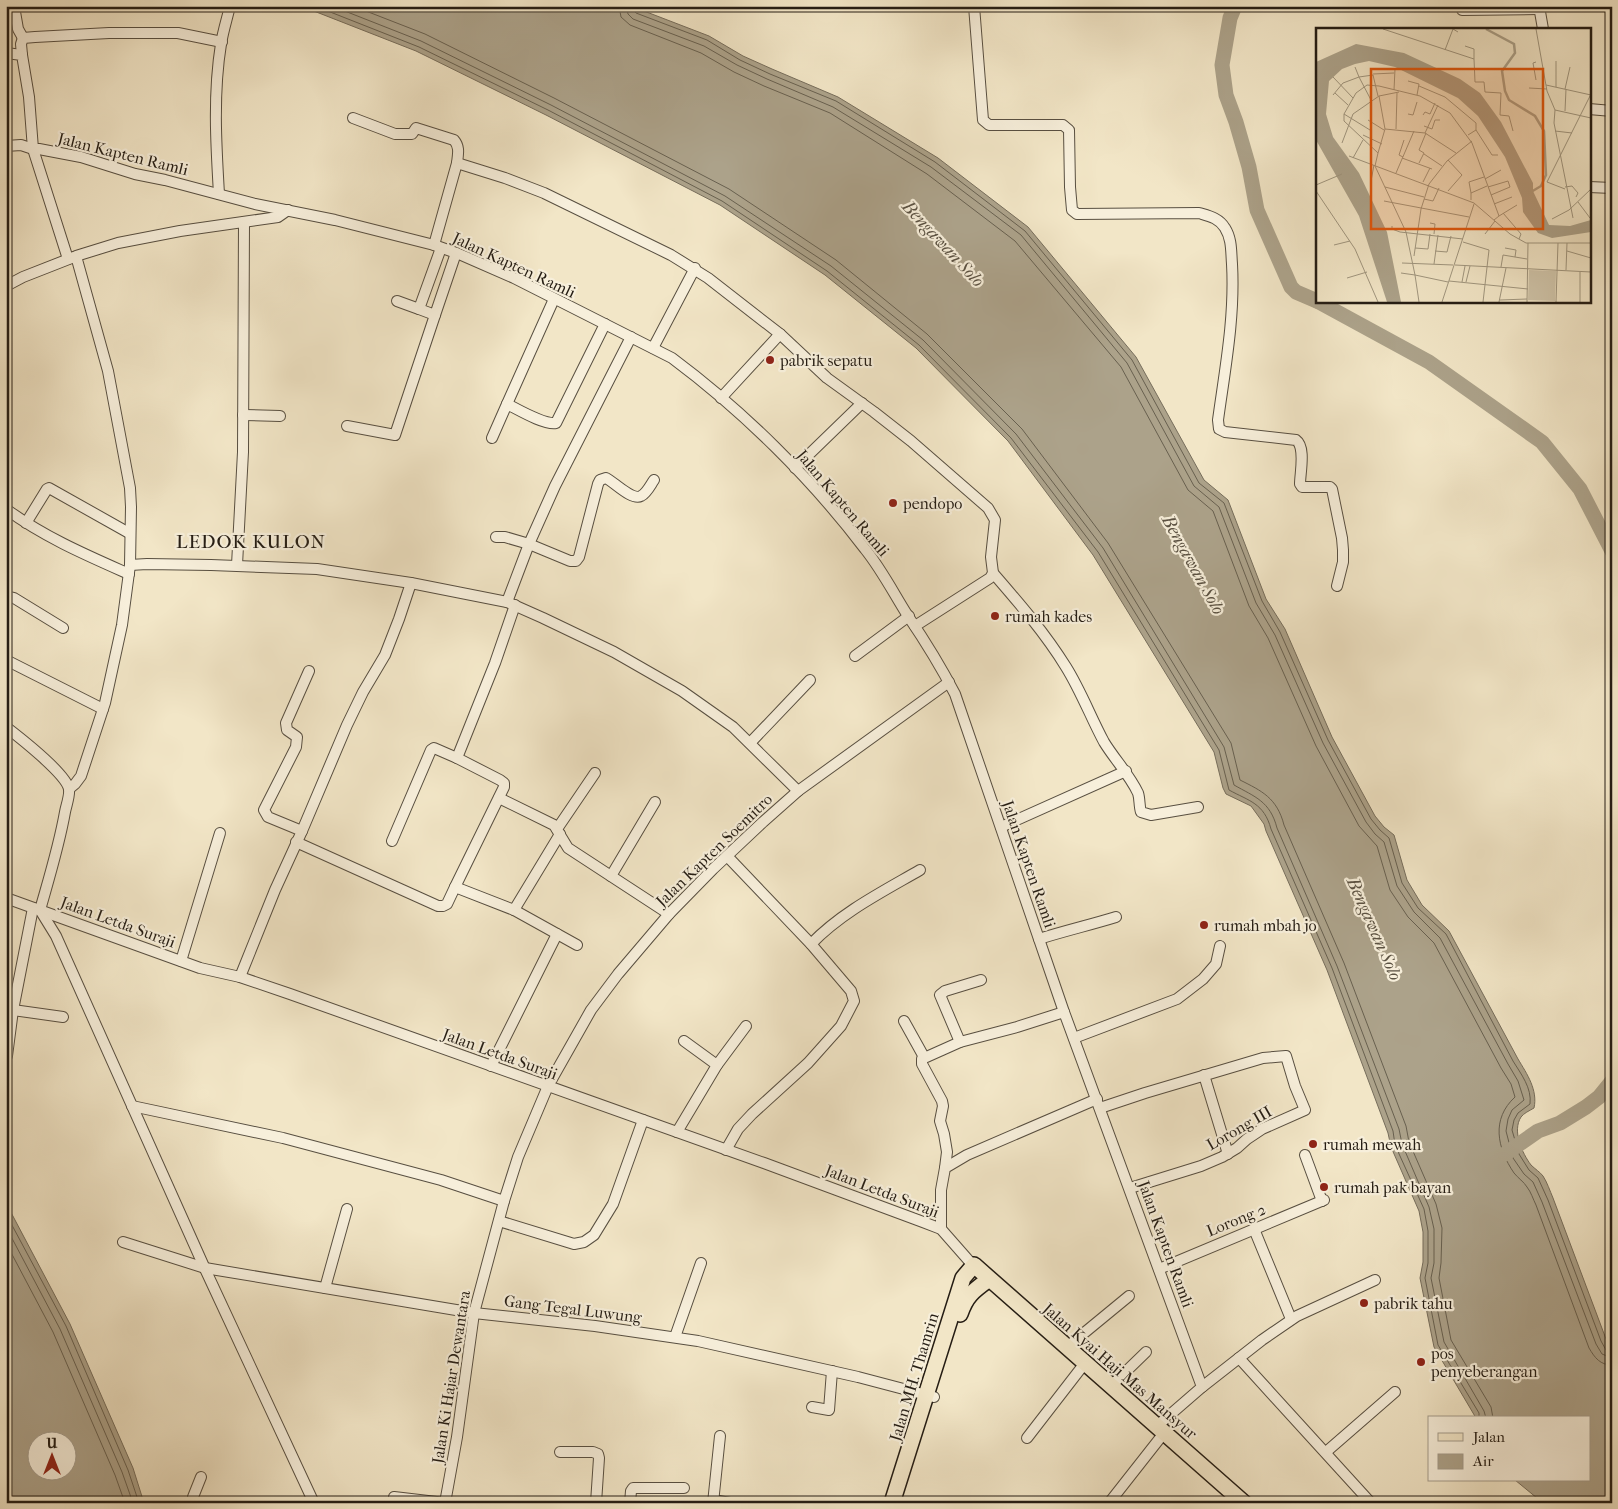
<svg xmlns="http://www.w3.org/2000/svg" width="1618" height="1509" viewBox="0 0 1618 1509" font-family="'IM FELL French Canon',serif">
  <style>
    .water { fill: #aca28a; stroke: #766d5b; fill-rule: evenodd }
    .lines { fill: none; stroke-linecap: round; stroke-linejoin: round }
    .shore { stroke: #68604f; stroke-width: 1 }
    .river { stroke: #aca28a; stroke-width: 15 }
    .street-casing { stroke: #584f41; stroke-width: 12 }
    .primary-casing { stroke: #251d14; stroke-width: 18 }
    .street { stroke: #f7efdb; stroke-width: 10 }
    .primary { stroke: #f2e6c7; stroke-width: 15 }
    .poi-dot { fill: #8f2418; stroke: #f7efdb; stroke-width: 2 }
    .labels { text-anchor: middle; dominant-baseline: central; stroke-width: 4.5; stroke-linejoin: round; paint-order: stroke }
    .street-label { font-size: 16px; fill: #251d14; stroke: #f7efdb }
    .poi-label { font-size: 16px; fill: #251d14; stroke: #f7efdb; text-anchor: start }
    .water-label { font-size: 18px; font-style: italic; fill: #5b5243; stroke: #f7efdb }
    .quarter-label { font-size: 19px; letter-spacing: 1px; fill: #251d14; stroke: #f7efdb }
    .inset-river { fill: none; stroke: #aca28a; stroke-width: 2.5 }
    .inset-road { fill: none; stroke: #a0967f; stroke-width: 1 }
    .view { fill: #de560c; fill-opacity: 0.15; stroke: #de560c; stroke-width: 2.5 }
    .inset-edge { fill: none; stroke: #251d14; stroke-width: 2.5 }
  </style>
  <rect width="100%" height="100%" fill="#f2e6c7"/>
  <filter id="stains"><feTurbulence type="fractalNoise" baseFrequency=".004" numOctaves="4"/><feColorMatrix values="0 0 0 0 .2 0 0 0 0 .09 0 0 0 0 .02 0 0 0 .5 -.17"/></filter>
  <radialGradient id="worn" r=".72"><stop offset=".6" stop-color="#630" stop-opacity="0"/><stop offset="1" stop-color="#630" stop-opacity=".3"/></radialGradient>
  <g class="water">
    <path d="M301,6h330l78,30 34,20 29,13 66,28 100,61 90,69 108,130 68,123 24,20 38,99 19,30 47,108 43,79 9,11 10,8 13,45 15,25 27,26 69,128c9,15 20,31 16,49 -5,3 -10,5 -13,9 -9,14 1,36 10,48 4,4 9,7 12,11 4,6 7,15 10,22l53,141 6,11v153h-69l-28,-23h74v-62h-113l-42,-71 -14,-69 3,-16v-30l-4,-21 -28,-64 -3,-14 -61,-163 -61,-139 -2,-7 -13,-18 -25,-12 -3,-6 -9,-36 -121,-197 -85,-114 -92,-93 -91,-73 -105,-70 -174,-90 -130,-64z"/>
    <path d="M6,1203l64,121 63,144 11,35h-138zM38,1442h30v30h-30z"/>
  </g>
  <g class="lines">
    <g class="shore">
      <path d="M315,6l104,41 129,63 174,91 105,70 92,74 92,93 87,114 121,198 10,40c20,11 35,13 42,39l61,139 61,163 2,14 29,64 4,22v32l-3,15 13,67 41,68v5"/>
      <path d="M332,6l89,35 130,64 174,91 106,70 92,74 93,94 87,114 121,199 10,38c21,12 36,16 43,43l60,138 62,163 3,15 27,63 5,22v34l-3,15 13,64 40,69 2,7"/>
      <path d="M353,6l72,28 129,64 175,91 107,71 91,74 95,95 86,114 123,200 9,37c22,11 37,18 44,45l60,138 62,163 3,16 27,62 6,24 -1,35 -2,15 12,62 40,67 2,11"/>
      <path d="M619,6l2,11 9,8 71,28 33,19 30,14 66,27 97,61 88,67 106,126 67,123 25,21 36,95 19,32 48,108 43,80 18,20 13,44 18,27 26,26 67,125 10,16 4,13c-24,22 -18,51 -1,76 4,5 10,9 13,14 4,5 6,12 9,18l53,143c6,10 11,17 23,17"/>
      <polyline points="626,6 628,14 633,19 704,46 737,65 767,79 833,107 931,167 1021,235 1127,363 1194,486 1219,507 1256,603 1275,635 1323,743 1366,822 1375,834 1384,842 1397,886 1414,912 1440,938 1508,1064 1518,1081 1524,1100 1512,1110 1508,1119 1506,1131 1513,1158 1524,1174 1533,1182 1542,1202 1596,1344 1602,1354 1612,1358"/>
      <path d="M633,6v4l3,3 71,27 33,20 30,14 66,27 99,61 90,69 107,129 67,123 25,20 38,98 18,31 48,108 43,79 9,11 9,8 13,45 16,25 28,26 67,127c8,13 19,27 17,43l-12,9 -4,7 -2,10 7,24 10,16 9,8 10,22 53,141 5,9 6,1"/>
      <polyline points="6,1214 66,1326 128,1470 139,1503"/>
      <polyline points="6,1227 60,1329 122,1472 133,1503"/>
      <polyline points="6,1243 53,1332 115,1475 125,1503"/>
    </g>
    <g class="river">
      <polyline points="1235,6 1230,18 1222,65 1226,95 1236,122 1249,167 1257,210 1291,287 1296,292 1317,301"/>
      <polyline points="1317,301 1429,362 1542,442 1580,489 1612,551"/>
      <polyline points="1505,1154 1538,1131 1560,1123 1586,1107 1599,1097 1612,1081"/>
    </g>
    <defs>
      <g id="street">
        <polyline points="14,6 18,29 23,38"/>
        <path d="M974,6l9,114 6,5h74l6,5 1,57 2,23 5,4 122,-1c10,3 20,5 26,15 7,11 6,24 7,36 3,53 -7,105 -14,156l1,9 6,3 71,8c10,7 4,33 4,44l2,3h28l2,2 10,49 1,12v12l-6,24"/>
        <polyline points="1539,6 1543,29"/>
        <polyline points="1462,10 1539,9"/>
        <polyline points="6,53 22,55 29,97 33,149 68,259"/>
        <polyline points="22,55 21,44 23,38 35,37 109,33 178,33 222,42"/>
        <polyline points="1589,109 1612,111"/>
        <path d="M353,118l42,16h17l4,-6 38,12c6,7 4,14 3,23l-23,82"/>
        <path d="M6,146l15,-1 12,4h6l42,8 54,17 30,6 90,24 80,16 99,25 25,9 55,24 158,80c71,53 139,120 193,191 17,21 29,45 43,67 17,25 33,51 47,78l109,318 138,375 -45,39"/>
        <polyline points="457,163 505,178 544,193 671,255 708,278 780,334 827,378 874,412 911,441 988,508 995,520 991,557 993,573 990,578 915,626"/>
        <polyline points="1589,187 1612,188"/>
        <path d="M219,194c-3,-50 -6,-101 2,-150 2,-13 6,-25 9,-38"/>
        <polyline points="441,248 419,309 435,315 456,253"/>
        <polyline points="6,286 23,277 74,257"/>
        <polyline points="397,301 419,309"/>
        <polyline points="653,348 695,268"/>
        <polyline points="721,398 780,334"/>
        <polyline points="507,404 554,299"/>
        <polyline points="243,415 280,416"/>
        <polyline points="347,426 395,435 435,315"/>
        <path d="M492,438l15,-34c12,6 37,21 49,19l49,-99"/>
        <polyline points="795,468 862,403"/>
        <path d="M6,509c38,28 80,46 123,65"/>
        <polyline points="26,523 47,489 49,488 129,533"/>
        <path d="M496,537h9l24,7 41,17h6l3,-4 19,-73 2,-4 6,-2c8,4 26,23 35,18 6,-3 10,-12 13,-16"/>
        <polyline points="130,565 147,564 211,565 317,569 411,583 507,602 543,618 614,652 682,691 733,727 798,791"/>
        <polyline points="237,565 243,452 244,222"/>
        <path d="M993,573c26,30 52,60 73,94 15,24 25,51 38,75 11,18 25,32 34,51 2,6 1,13 3,19l10,3 47,-8"/>
        <polyline points="6,596 14,598 63,628"/>
        <polyline points="507,602 529,544 555,486 631,337"/>
        <polyline points="855,656 909,616"/>
        <polyline points="6,660 103,709"/>
        <path d="M6,727c13,10 60,47 63,62 1,7 -3,17 -4,23 -6,34 -16,66 -25,98l16,26 150,335 108,232"/>
        <polyline points="750,743 810,680"/>
        <polyline points="69,789 75,784 81,776 105,703 122,625 130,565 131,507 130,488 108,371 76,256 118,243 180,231 278,217 288,210"/>
        <polyline points="499,798 554,825 568,848 669,914"/>
        <polyline points="1001,827 1126,771"/>
        <polyline points="557,829 595,773"/>
        <polyline points="302,831 268,817 264,810 296,747 297,737 287,730 286,723 309,671"/>
        <polyline points="392,841 431,750 434,748 457,758"/>
        <polyline points="296,842 438,906 443,906 447,904 455,887 514,910 577,945"/>
        <polyline points="611,876 655,802"/>
        <polyline points="455,887 504,787 504,783 500,780 457,758 495,663 515,605"/>
        <polyline points="6,898 200,968 240,977 290,994 764,1163 923,1222 941,1229 970,1262"/>
        <polyline points="514,910 560,834"/>
        <path d="M1039,939c25,-8 51,-14 77,-22"/>
        <path d="M811,944c31,-32 71,-52 109,-74"/>
        <polyline points="181,961 220,833"/>
        <polyline points="240,977 275,890 302,831 347,725 363,692 385,655 399,619 411,583"/>
        <polyline points="13,1010 63,1017"/>
        <polyline points="904,1021 924,1057"/>
        <polyline points="1074,1038 1177,999 1203,979 1216,964 1220,946"/>
        <polyline points="960,1042 940,995 945,991 981,980"/>
        <polyline points="7,1056 13,1010 33,908"/>
        <polyline points="717,1065 746,1026"/>
        <polyline points="491,1066 557,934"/>
        <polyline points="1204,1075 1228,1154"/>
        <polyline points="132,1106 283,1138 441,1180 504,1201"/>
        <polyline points="1100,1108 1145,1093 1263,1058 1286,1056 1295,1086 1305,1110 1262,1129 1247,1139 1237,1148 1222,1157 1201,1166 1130,1188"/>
        <polyline points="677,1132 717,1065 684,1041"/>
        <polyline points="726,1150 738,1129 752,1114 808,1063 841,1026 854,1001 851,991 811,944 727,856"/>
        <polyline points="1305,1155 1322,1201"/>
        <polyline points="945,1168 947,1152 944,1134 940,1121 943,1106 942,1101 922,1064 922,1059 960,1042 1017,1027 1064,1012"/>
        <polyline points="499,1221 574,1244 584,1242 594,1235 613,1204 643,1120"/>
        <polyline points="941,1229 941,1190 945,1168 967,1155 1097,1099"/>
        <polyline points="1254,1229 1291,1319"/>
        <polyline points="123,1242 205,1268 474,1313 595,1326 698,1341 858,1377 934,1397"/>
        <polyline points="1159,1269 1324,1200"/>
        <polyline points="325,1288 347,1209"/>
        <polyline points="675,1337 701,1263"/>
        <polyline points="1067,1347 1129,1296"/>
        <polyline points="1239,1358 1371,1503"/>
        <polyline points="1111,1386 1146,1352"/>
        <polyline points="1202,1387 1262,1340 1297,1316 1375,1280"/>
        <polyline points="812,1407 829,1410 832,1371"/>
        <polyline points="1027,1438 1085,1363"/>
        <polyline points="560,1452 593,1452 598,1454 599,1458 596,1503"/>
        <polyline points="1326,1452 1395,1392"/>
        <polyline points="394,1497 445,1503 457,1437 474,1313 504,1201 518,1157 548,1086 591,1010 618,974 669,914 713,869 763,822 798,791 949,682"/>
        <polyline points="713,1500 730,1503"/>
        <polyline points="194,1503 193,1497 201,1477"/>
        <polyline points="630,1503 631,1491 633,1488 684,1488"/>
        <polyline points="713,1503 720,1436"/>
        <polyline points="1109,1503 1164,1433"/>
      </g>
      <g id="primary">
        <path d="M960,1314c6,-18 13,-23 28,-34"/>
        <polyline points="892,1503 963,1278 974,1265 1244,1503"/>
      </g>
    </defs>
    <use href="#street" class="street-casing"/>
    <use href="#primary" class="primary-casing"/>
    <use href="#street" class="street"/>
    <use href="#primary" class="primary"/>
  </g>
  <g class="poi-dot">
    <circle cx="770" cy="360" r="5"/>
    <circle cx="893" cy="503" r="5"/>
    <circle cx="995" cy="616" r="5"/>
    <circle cx="1204" cy="925" r="5"/>
    <circle cx="1313" cy="1144" r="5"/>
    <circle cx="1324" cy="1187" r="5"/>
    <circle cx="1364" cy="1303" r="5"/>
    <circle cx="1421" cy="1362" r="5"/>
  </g>
  <g class="labels">
    <g class="street-label">
      <text transform="translate(123 154) rotate(14)">Jalan Kapten Ramli</text>
      <text transform="translate(514 265) rotate(25)">Jalan Kapten Ramli</text>
      <text transform="translate(843 503) rotate(50)">Jalan Kapten Ramli</text>
      <text transform="translate(714 850) rotate(-44)">Jalan Kapten Soemitro</text>
      <text transform="translate(1029 864) rotate(71)">Jalan Kapten Ramli</text>
      <text transform="translate(118 922) rotate(20)">Jalan Letda Suraji</text>
      <text transform="translate(500 1054) rotate(20)">Jalan Letda Suraji</text>
      <text transform="translate(1239 1128) rotate(-30)">Lorong III</text>
      <text transform="translate(882 1191) rotate(21)">Jalan Letda Suraji</text>
      <text transform="translate(1236 1220) rotate(-22)">Lorong 2</text>
      <text transform="translate(1166 1244) rotate(70)">Jalan Kapten Ramli</text>
      <text transform="translate(573 1309) rotate(7)">Gang Tegal Luwung</text>
      <text transform="translate(1120 1371) rotate(41)">Jalan Kyai Haji Mas Mansyur</text>
      <text transform="translate(451 1377) rotate(-81)">Jalan Ki Hajar Dewantara</text>
      <text transform="translate(914 1377) rotate(-73)">Jalan MH. Thamrin</text>
    </g>
    <g class="poi-label">
      <text x="780" y="360">pabrik sepatu</text>
      <text x="903" y="503">pendopo</text>
      <text x="1005" y="616">rumah kades</text>
      <text x="1214" y="925">rumah mbah jo</text>
      <text x="1323" y="1144">rumah mewah</text>
      <text x="1334" y="1187">rumah pak bayan</text>
      <text x="1374" y="1303">pabrik tahu</text>
      <text x="1431" y="1353">pos<tspan x="1431" dy="18">penyeberangan</tspan></text>
    </g>
    <g class="water-label">
      <text transform="translate(943 244) rotate(47)">Bengawan Solo</text>
      <text transform="translate(1193 565) rotate(61)">Bengawan Solo</text>
      <text transform="translate(1374 929) rotate(66)">Bengawan Solo</text>
    </g>
    <g class="quarter-label">
      <text x="251" y="542">LEDOK KULON</text>
    </g>
  </g>
  <g transform="translate(1316 28)">
    <rect width="275" height="275" fill="#f2e6c7"/>
    <path d="M213,242l27,1 -1,30 -27,-1z" fill="#cfc4a9"/>
    <path d="M40,16l48,9 56,26 20,14 21,29 32,61v8l16,34 21,1 21,-6v12l-39,6 -14,-5 -15,-21 -1,-14 -17,-41 -27,-41 -20,-18 -63,-31 -26,-6 -14,3 -13,5 -13,12 -3,33 7,23 26,36 28,59 14,70h-14l-28,-86 -43,-76v-78z" fill="#aca28a"/>
    <path class="inset-river" d="M170,1l28,15 1,9 -13,18 3,20 4,9 26,16 9,15 2,44 -5,11 -10,6"/>
    <path class="inset-road" d="M67,1l91,30 1,23h9l1,10 16,1 -1,22 9,1 4,15M220,1l11,62 8,19 -1,13 19,95M149,18l9,3v10M129,22l8,-21 5,3M220,34l-3,1 3,17M39,39l4,10 14,-2 5,21M57,46l21,-1M17,49l20,21M92,53l11,3 -2,11M230,57l45,10M103,58l26,11 31,26v7l-8,5M240,59v-26M213,60l18,1M249,61l5,-22M78,62l1,-21M19,65l13,12M17,67l10,-12 16,-6 12,23M239,82l36,8M249,83l1,-22M28,86l26,16M92,86l5,1 4,-13M107,87l2,-3 5,2 5,-11M52,92l16,10M108,98l8,3 3,-9h5M69,101l40,4 31,20M80,101l1,-36M160,102l16,25h6M239,103l17,2M109,105l13,-28M47,107l19,9M26,115l11,-29 26,-18M62,125l7,-24 -6,-33 20,-4M108,126l18,12M33,128l125,47M87,129l-4,-2 5,-15M37,130l10,-18M86,130l30,11M103,135l5,-10 -5,-3 7,-17M80,145l18,-42M169,151l16,-9M55,153l3,-16M107,154l7,-14M0,157l26,-11M69,159l39,10M172,159l20,-6 2,6 -19,8M249,159l7,-1 6,7 -2,4M249,161l-18,-7 44,-88M0,163l39,58 23,53M132,163l14,-16 -14,-15M155,165l-2,-11 15,-5M108,171l9,2 6,-13M155,172v-7l16,-7M68,173l85,16M262,174l12,16M158,175l36,31 16,9h65M178,176l18,-7M187,185l18,21 -2,5M183,188l18,-11M236,191l17,-9 22,-21M114,195l5,1 -1,10M76,198v3l8,3 63,7M169,206l10,-13M147,214l26,8 -6,52M18,217l16,-4M99,220l13,1 2,-15M189,220l11,2 -1,7M119,223l12,1 4,-16M251,223l24,7M98,228l7,-47 8,-25 18,-23 25,-20M86,235l51,2M118,236l4,-29M139,237l136,7M185,239l2,-12 24,4M250,242l1,-27M264,244v30M85,245l14,2 4,27M31,250l20,-6M133,253l79,8M132,254l-33,-7 -9,-43 -31,-66 3,-13 -34,-32v-7l12,-21 11,-8 12,1 41,10 30,17 22,30 27,73 -5,4M146,254l3,-16M150,254l4,-16M184,272l27,-1M126,274l32,-98M183,274l7,-34M211,274l1,-59M240,274l2,-59"/>
    <path class="view" d="M55,41h172v160h-172z"/>
    <rect width="275" height="275" class="inset-edge"/>
  </g>
  <rect width="1618" height="1509" fill="none" stroke="#f2e6c7" stroke-width="25"/>
  <rect x="8" y="8" width="1603" height="1494" fill="none" stroke="#251d14" stroke-width="2.5"/>
  <rect x="12" y="12" width="1593" height="1484" fill="none" stroke="#251d14"/>
  <rect x="1428" y="1416" width="162" height="65" fill="#f7efdb" stroke="#a39b8b"/>
  <rect x="1438" y="1433" width="25" height="8" fill="#f2e6c7" stroke="#a39b8b"/>
  <text x="1473" y="1442" font-size="15" fill="#251d14">Jalan</text>
  <rect x="1438" y="1454" width="25" height="15" fill="#aca28a" stroke="#a39b8b"/>
  <text x="1473" y="1466" font-size="15" fill="#251d14">Air</text>
  <g transform="translate(52 1456)"><circle r="24" fill="#f7efdb" stroke="#a39b8b"/>
  <path d="M0-4L9 19L0 12L-9 19Z" fill="#8f2418"/>
  <text y="-8" font-size="14" font-weight="bold" text-anchor="middle" fill="#251d14">U</text>
  </g>
  <rect width="100%" height="100%" filter="url(#stains)"/>
  <rect width="100%" height="100%" fill="url(#worn)"/>
</svg>
